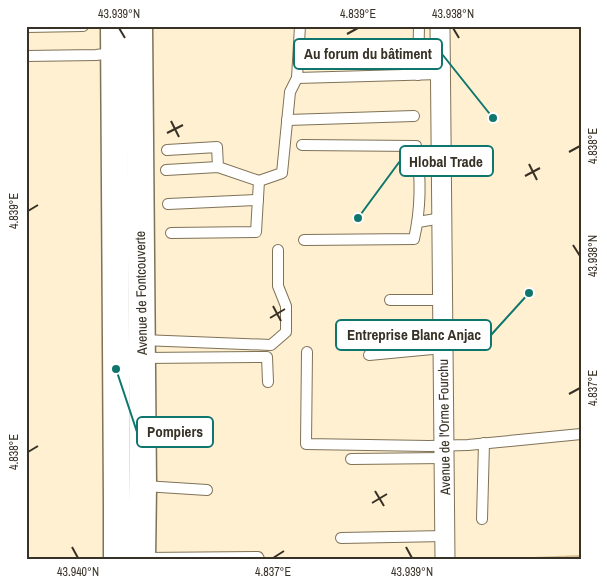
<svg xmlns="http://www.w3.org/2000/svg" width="607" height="585" viewBox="0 0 607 585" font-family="'Archivo Narrow',sans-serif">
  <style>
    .grass { fill: url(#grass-dots) }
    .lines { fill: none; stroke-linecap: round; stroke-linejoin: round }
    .service-casing { stroke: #7f7257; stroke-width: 12 }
    .minor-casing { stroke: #7f7257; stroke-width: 21 }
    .secondary-casing { stroke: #7f7257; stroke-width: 29 }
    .service { stroke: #fff; stroke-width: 10 }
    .minor { stroke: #fff; stroke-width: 19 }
    .secondary { stroke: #fff; stroke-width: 26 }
    .ticks { fill: none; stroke: #373126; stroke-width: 2 }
    .labels { text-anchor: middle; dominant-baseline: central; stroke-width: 4.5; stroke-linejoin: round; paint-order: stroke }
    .street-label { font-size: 14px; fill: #373126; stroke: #fff }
    .leader { fill: none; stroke: #0f766e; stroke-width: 2 }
    .callout-dot { fill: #0f766e; stroke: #fff; stroke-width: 2 }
    .callout { fill: #fff; stroke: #0f766e; stroke-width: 2 }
    .callout-label { font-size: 15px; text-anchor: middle; font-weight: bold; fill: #373126 }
    .neatline { fill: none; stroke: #373126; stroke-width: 2 }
    .ticks-label { font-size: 12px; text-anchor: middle; fill: #373126 }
  </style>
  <defs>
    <pattern id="grass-dots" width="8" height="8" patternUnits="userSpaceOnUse" patternTransform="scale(1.25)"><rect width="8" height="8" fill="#d7c091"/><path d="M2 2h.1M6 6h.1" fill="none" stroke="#b9a57d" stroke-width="1.8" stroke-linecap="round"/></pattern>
  </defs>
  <rect width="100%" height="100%" fill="#fff0d2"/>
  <polygon class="grass" points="581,555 581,559 507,558"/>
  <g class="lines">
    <defs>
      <g id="service">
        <polyline points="300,26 297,78 440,74"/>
        <polyline points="26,27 83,26"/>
        <polyline points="26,56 96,55 113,53"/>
        <polyline points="418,75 419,26"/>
        <polyline points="287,120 414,116"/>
        <path d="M302,145l114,1c5,30 5,62 -2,93l-110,1"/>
        <polyline points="167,150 217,147 218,167"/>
        <polyline points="166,170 218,167 259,181"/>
        <polyline points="168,204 258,200"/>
        <polyline points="418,222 442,218"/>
        <polyline points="171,233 256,232 259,181 282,173 290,92 297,78"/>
        <polyline points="390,300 443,300"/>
        <polyline points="142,340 271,345 286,332 286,306 278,286 278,250"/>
        <polyline points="307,352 306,444 429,446 468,445 581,434"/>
        <polyline points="369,355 443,348"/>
        <polyline points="143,358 267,357 268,382"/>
        <polyline points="351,459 444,458"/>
        <polyline points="144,486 207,490"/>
        <polyline points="482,519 484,443"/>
        <polyline points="341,538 445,536"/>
        <polyline points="143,558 258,557 259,559"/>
      </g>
      <polyline id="minor" points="440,26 445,559"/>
      <g id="secondary">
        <polyline points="114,26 117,502 117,559"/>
        <polyline points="139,26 143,486 142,559"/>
      </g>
    </defs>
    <use href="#service" class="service-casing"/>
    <use href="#minor" class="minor-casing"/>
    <use href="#secondary" class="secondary-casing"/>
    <use href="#service" class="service"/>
    <use href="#minor" class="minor"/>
    <use href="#secondary" class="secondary"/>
  </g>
  <path class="ticks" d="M119,28l6,10M453,28l6,10M347,34l11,-6M171,121l8,16M167,133l16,-8M569,152l11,-6M529,164l8,16M525,176l15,-8M28,211l10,-6M573,245l7,11M273,306l8,15M270,318l15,-9M569,394l11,-6M28,452l10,-6M375,491l9,15M372,503l15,-9M72,547l6,11M406,547l6,11M273,558l11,-7"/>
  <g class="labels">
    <g class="street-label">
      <text transform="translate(141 293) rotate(-91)">Avenue de Fontcouverte</text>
      <text transform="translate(444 427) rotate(-91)">Avenue de l'Orme Fourchu</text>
    </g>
  </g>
  <path class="leader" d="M493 118L442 54M358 218L400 161M529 293L491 335M116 369L137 432"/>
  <g class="callout-dot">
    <circle cx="493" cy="118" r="5"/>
    <circle cx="358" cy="218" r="5"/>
    <circle cx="529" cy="293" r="5"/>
    <circle cx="116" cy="369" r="5"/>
  </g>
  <g class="callout">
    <rect x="294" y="39" width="148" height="30" rx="5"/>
    <rect x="400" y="146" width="93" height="30" rx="5"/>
    <rect x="336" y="320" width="155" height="30" rx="5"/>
    <rect x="137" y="417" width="76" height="30" rx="5"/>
  </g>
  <g class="callout-label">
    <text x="368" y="59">Au forum du bâtiment</text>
    <text x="446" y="167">Hlobal Trade</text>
    <text x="414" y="340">Entreprise Blanc Anjac</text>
    <text x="175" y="437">Pompiers</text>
  </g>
  <rect width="607" height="585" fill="none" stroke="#ffffff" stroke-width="55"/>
  <rect x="28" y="28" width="552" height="530" class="neatline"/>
  <g class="ticks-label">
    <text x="119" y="18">43.939°N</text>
    <text x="358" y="18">4.839°E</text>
    <text x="453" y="18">43.938°N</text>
    <text transform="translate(593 146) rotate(-90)" y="4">4.838°E</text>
    <text transform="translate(14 211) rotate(-90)" y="4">4.839°E</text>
    <text transform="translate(593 256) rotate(-90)" y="4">43.938°N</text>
    <text transform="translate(593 388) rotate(-90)" y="4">4.837°E</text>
    <text transform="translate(14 452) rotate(-90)" y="4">4.838°E</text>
    <text x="78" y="576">43.940°N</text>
    <text x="273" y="576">4.837°E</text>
    <text x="412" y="576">43.939°N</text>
  </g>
</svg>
